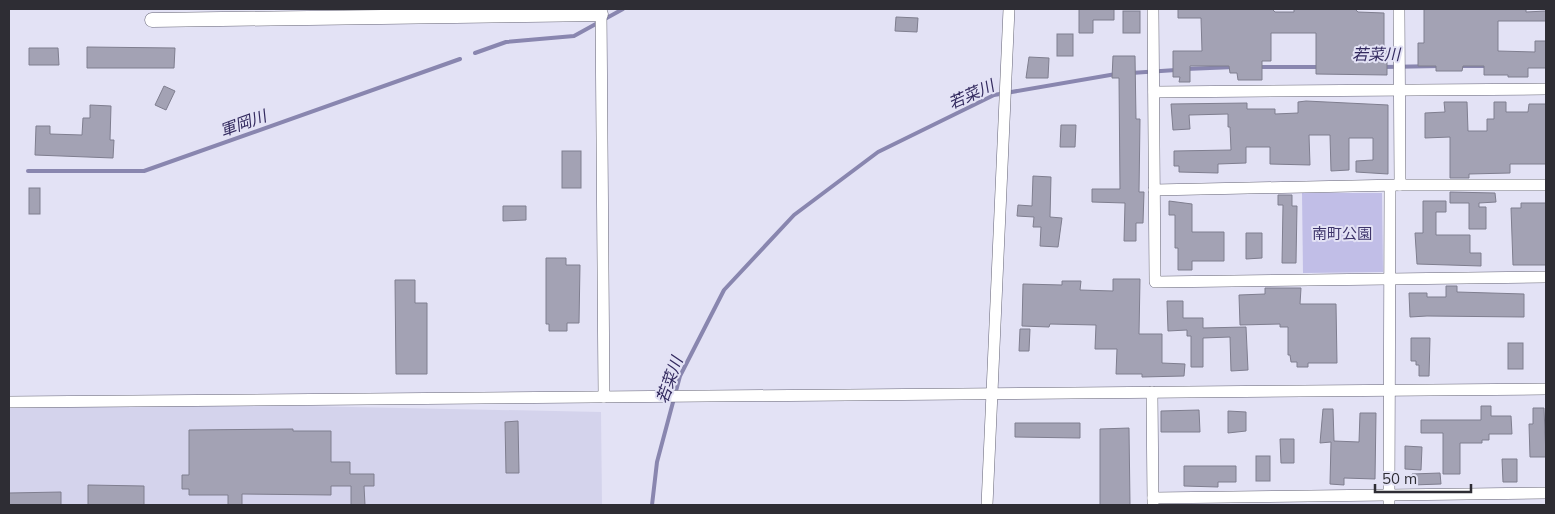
<svg xmlns="http://www.w3.org/2000/svg" width="1555" height="514" viewBox="0 0 1555 514" font-family="Mulish,'Noto Sans JP',sans-serif">
  <style>
    .built { fill: #d4d3ec }
    .green { fill: #c1bee7 }
    .lines { fill: none; stroke-linecap: round; stroke-linejoin: round }
    .stream { stroke: #8986af; stroke-width: 4 }
    .building { fill: #a3a2b4; stroke: #7f7e8f }
    .minor-casing { stroke: #656475; stroke-width: 12 }
    .tertiary-casing { stroke: #656475; stroke-width: 15 }
    .minor { stroke: #fff; stroke-width: 11 }
    .tertiary { stroke: #fff; stroke-width: 14 }
    .labels { text-anchor: middle; dominant-baseline: central; stroke-width: 4; stroke-linejoin: round; paint-order: stroke }
    .park-label { font-size: 15px; fill: #3e356b; stroke: #e3e2f5 }
    .water-label { font-size: 16px; font-style: italic; fill: #332a5f; stroke: #e3e2f5 }
  </style>
  <rect width="100%" height="100%" fill="#e3e2f5"/>
  <polygon class="built" points="9,400 601,412 602,505 9,505"/>
  <polygon class="green" points="1302,193 1382,193 1383,272 1303,273"/>
  <g class="lines">
    <g class="stream">
      <polyline points="475,53 506,42 574,36 623,9"/>
      <polyline points="1458,66 1489,66"/>
      <polyline points="1258,67 1321,67"/>
      <polyline points="1383,67 1441,66"/>
      <polyline points="1186,69 1234,67"/>
      <polyline points="1131,73 1176,70"/>
      <polyline points="28,171 144,171 460,59"/>
      <polyline points="652,505 657,462 680,376 724,290 794,215 878,152 994,95 1116,74"/>
    </g>
  </g>
  <g class="building">
    <polygon points="1079,9 1114,9 1114,20 1093,20 1093,33 1079,33"/>
    <polygon points="1178,9 1272,9 1275,12 1294,12 1294,9 1355,9 1358,12 1384,13 1384,48 1387,48 1387,75 1316,74 1316,33 1271,33 1271,61 1262,61 1262,80 1238,80 1237,73 1230,73 1229,66 1190,66 1190,82 1179,82 1180,77 1173,77 1173,51 1202,51 1201,18 1178,18"/>
    <polygon points="1424,9 1526,9 1526,12 1546,11 1546,21 1498,21 1498,51 1535,52 1535,41 1546,41 1546,68 1528,68 1528,77 1508,77 1508,75 1484,75 1484,66 1463,66 1462,71 1436,71 1436,66 1418,66 1418,43 1424,43"/>
    <rect x="1123" y="11" width="17" height="22"/>
    <polygon points="896,17 918,18 917,32 895,31"/>
    <rect x="1057" y="34" width="16" height="22"/>
    <polygon points="87,47 175,48 174,68 87,68"/>
    <polygon points="29,48 58,48 59,65 29,65"/>
    <polygon points="1113,56 1135,56 1136,119 1140,119 1139,192 1144,192 1143,223 1136,223 1136,241 1124,241 1125,203 1092,202 1092,189 1120,189 1119,78 1112,78"/>
    <polygon points="1029,57 1049,58 1048,78 1026,78"/>
    <polygon points="164,86 175,91 166,110 155,105"/>
    <polygon points="1306,101 1388,105 1388,174 1356,172 1356,161 1373,160 1373,138 1349,138 1349,170 1331,171 1330,135 1309,135 1310,165 1270,164 1270,147 1246,147 1246,163 1218,164 1218,173 1179,172 1179,166 1174,166 1174,151 1231,150 1230,127 1228,127 1228,114 1189,115 1190,129 1173,130 1171,104 1247,103 1247,109 1275,109 1275,114 1298,113 1298,102"/>
    <polygon points="1444,102 1467,102 1468,131 1487,131 1487,119 1494,119 1494,102 1506,102 1506,112 1528,112 1529,104 1546,104 1546,164 1510,164 1510,173 1469,174 1469,178 1450,178 1450,137 1425,138 1425,113 1445,112"/>
    <polygon points="90,105 111,106 110,140 114,140 113,158 35,155 36,126 50,126 50,134 82,135 83,118 90,118"/>
    <polygon points="1061,125 1076,125 1075,147 1060,147"/>
    <rect x="562" y="151" width="19" height="37"/>
    <polygon points="1033,176 1051,177 1050,217 1062,218 1058,247 1040,246 1041,227 1033,227 1034,217 1017,216 1018,205 1032,206"/>
    <rect x="29" y="188" width="11" height="26"/>
    <polygon points="1450,192 1495,193 1496,202 1479,203 1479,207 1486,207 1486,229 1469,229 1469,203 1450,203"/>
    <polygon points="1278,195 1292,195 1292,206 1297,206 1296,263 1282,263 1283,205 1278,205"/>
    <polygon points="1169,201 1192,204 1192,232 1224,232 1224,261 1192,261 1192,270 1178,270 1178,248 1175,248 1175,215 1169,215"/>
    <polygon points="1423,201 1446,201 1446,212 1436,212 1436,235 1470,235 1470,253 1481,253 1481,266 1417,264 1415,233 1423,233"/>
    <polygon points="1521,203 1546,203 1546,265 1513,265 1511,208 1521,208"/>
    <polygon points="503,206 526,206 526,220 503,221"/>
    <polygon points="1246,233 1262,233 1262,258 1246,259"/>
    <polygon points="546,258 566,258 566,265 580,265 579,323 567,323 567,331 549,331 549,324 546,324"/>
    <polygon points="1113,279 1140,279 1139,334 1162,334 1162,363 1185,364 1184,376 1142,377 1142,374 1116,374 1117,349 1095,349 1096,325 1050,324 1049,327 1022,326 1023,284 1062,285 1062,281 1081,281 1080,290 1113,291"/>
    <polygon points="395,280 415,280 415,303 427,303 427,374 396,374"/>
    <polygon points="1446,286 1457,286 1457,292 1524,294 1524,317 1427,316 1410,317 1409,293 1427,293 1427,297 1446,297"/>
    <polygon points="1265,288 1301,288 1300,304 1336,304 1337,363 1308,363 1308,367 1297,367 1297,362 1291,362 1290,355 1288,355 1288,327 1280,327 1280,324 1240,325 1239,295 1265,294"/>
    <polygon points="1167,301 1183,301 1183,318 1203,318 1203,328 1246,327 1248,370 1231,371 1230,337 1203,338 1203,367 1191,367 1191,336 1187,336 1187,330 1168,331"/>
    <polygon points="1020,329 1030,329 1029,351 1019,351"/>
    <polygon points="1411,338 1430,338 1429,376 1419,376 1419,365 1416,365 1416,361 1411,361"/>
    <rect x="1508" y="343" width="15" height="26"/>
    <polygon points="1481,406 1491,406 1491,416 1511,416 1512,434 1489,434 1489,440 1482,440 1482,443 1460,443 1460,474 1443,474 1443,433 1421,433 1421,420 1481,420"/>
    <polygon points="1533,408 1544,408 1546,457 1530,457 1529,424 1533,424"/>
    <polygon points="1323,409 1333,409 1334,441 1359,442 1360,413 1376,413 1375,479 1344,478 1344,485 1330,484 1331,442 1320,443"/>
    <polygon points="1199,410 1200,432 1161,432 1161,411"/>
    <polygon points="1228,411 1246,412 1246,431 1228,433"/>
    <polygon points="518,421 519,473 506,473 505,422"/>
    <polygon points="1015,423 1080,423 1080,438 1015,437"/>
    <polygon points="1129,428 1130,505 1100,505 1100,429"/>
    <polygon points="293,429 293,431 331,431 331,462 350,462 350,474 374,474 374,486 364,486 365,505 351,505 351,486 331,486 331,495 242,494 242,505 228,505 228,495 189,495 189,489 182,489 182,475 189,475 189,430"/>
    <polygon points="1280,439 1294,439 1294,463 1281,463"/>
    <polygon points="1405,446 1422,447 1421,470 1405,469"/>
    <rect x="1256" y="456" width="14" height="25"/>
    <polygon points="1502,459 1517,459 1517,482 1503,482"/>
    <polygon points="1184,466 1236,466 1236,482 1218,482 1218,487 1184,486"/>
    <polygon points="1440,473 1441,484 1412,485 1412,474"/>
    <polygon points="88,485 144,486 144,505 88,505"/>
    <polygon points="61,492 61,505 9,505 9,493"/>
  </g>
  <g class="lines">
    <defs>
      <g id="minor">
        <polyline points="601,9 604,397"/>
        <polyline points="1153,9 1155,282 1546,277"/>
        <polyline points="1399,9 1400,185"/>
        <polyline points="1154,92 1546,89"/>
        <polyline points="1154,190 1400,185 1546,185"/>
        <polyline points="1152,392 1153,503"/>
        <polyline points="9,402 1546,389"/>
        <polyline points="1153,498 1546,493"/>
        <polyline points="987,505 1009,9"/>
        <polyline points="1389,505 1390,186"/>
      </g>
      <polyline id="tertiary" points="152,20 601,14"/>
    </defs>
    <use href="#minor" class="minor-casing"/>
    <use href="#tertiary" class="tertiary-casing"/>
    <use href="#minor" class="minor"/>
    <use href="#tertiary" class="tertiary"/>
  </g>
  <g class="labels">
    <g class="park-label">
      <text x="1342" y="233">南町公園</text>
    </g>
    <g class="water-label">
      <text x="1376" y="54">若菜川</text>
      <text transform="translate(971 94) rotate(-24)">若菜川</text>
      <text transform="translate(243 123) rotate(-20)">軍岡川</text>
      <text transform="translate(669 380) rotate(-70)">若菜川</text>
    </g>
  </g>
  <rect width="1555" height="514" fill="none" stroke="#2e2d34" stroke-width="20"/>
  <path d="M1375 484v8h96v-8" fill="none" stroke="#2e2d34" stroke-width="2.5"/>
  <text x="1382" y="484" font-size="15" fill="#2e2d34" stroke="#e3e2f5" stroke-width="4" paint-order="stroke">50 m</text>
</svg>
